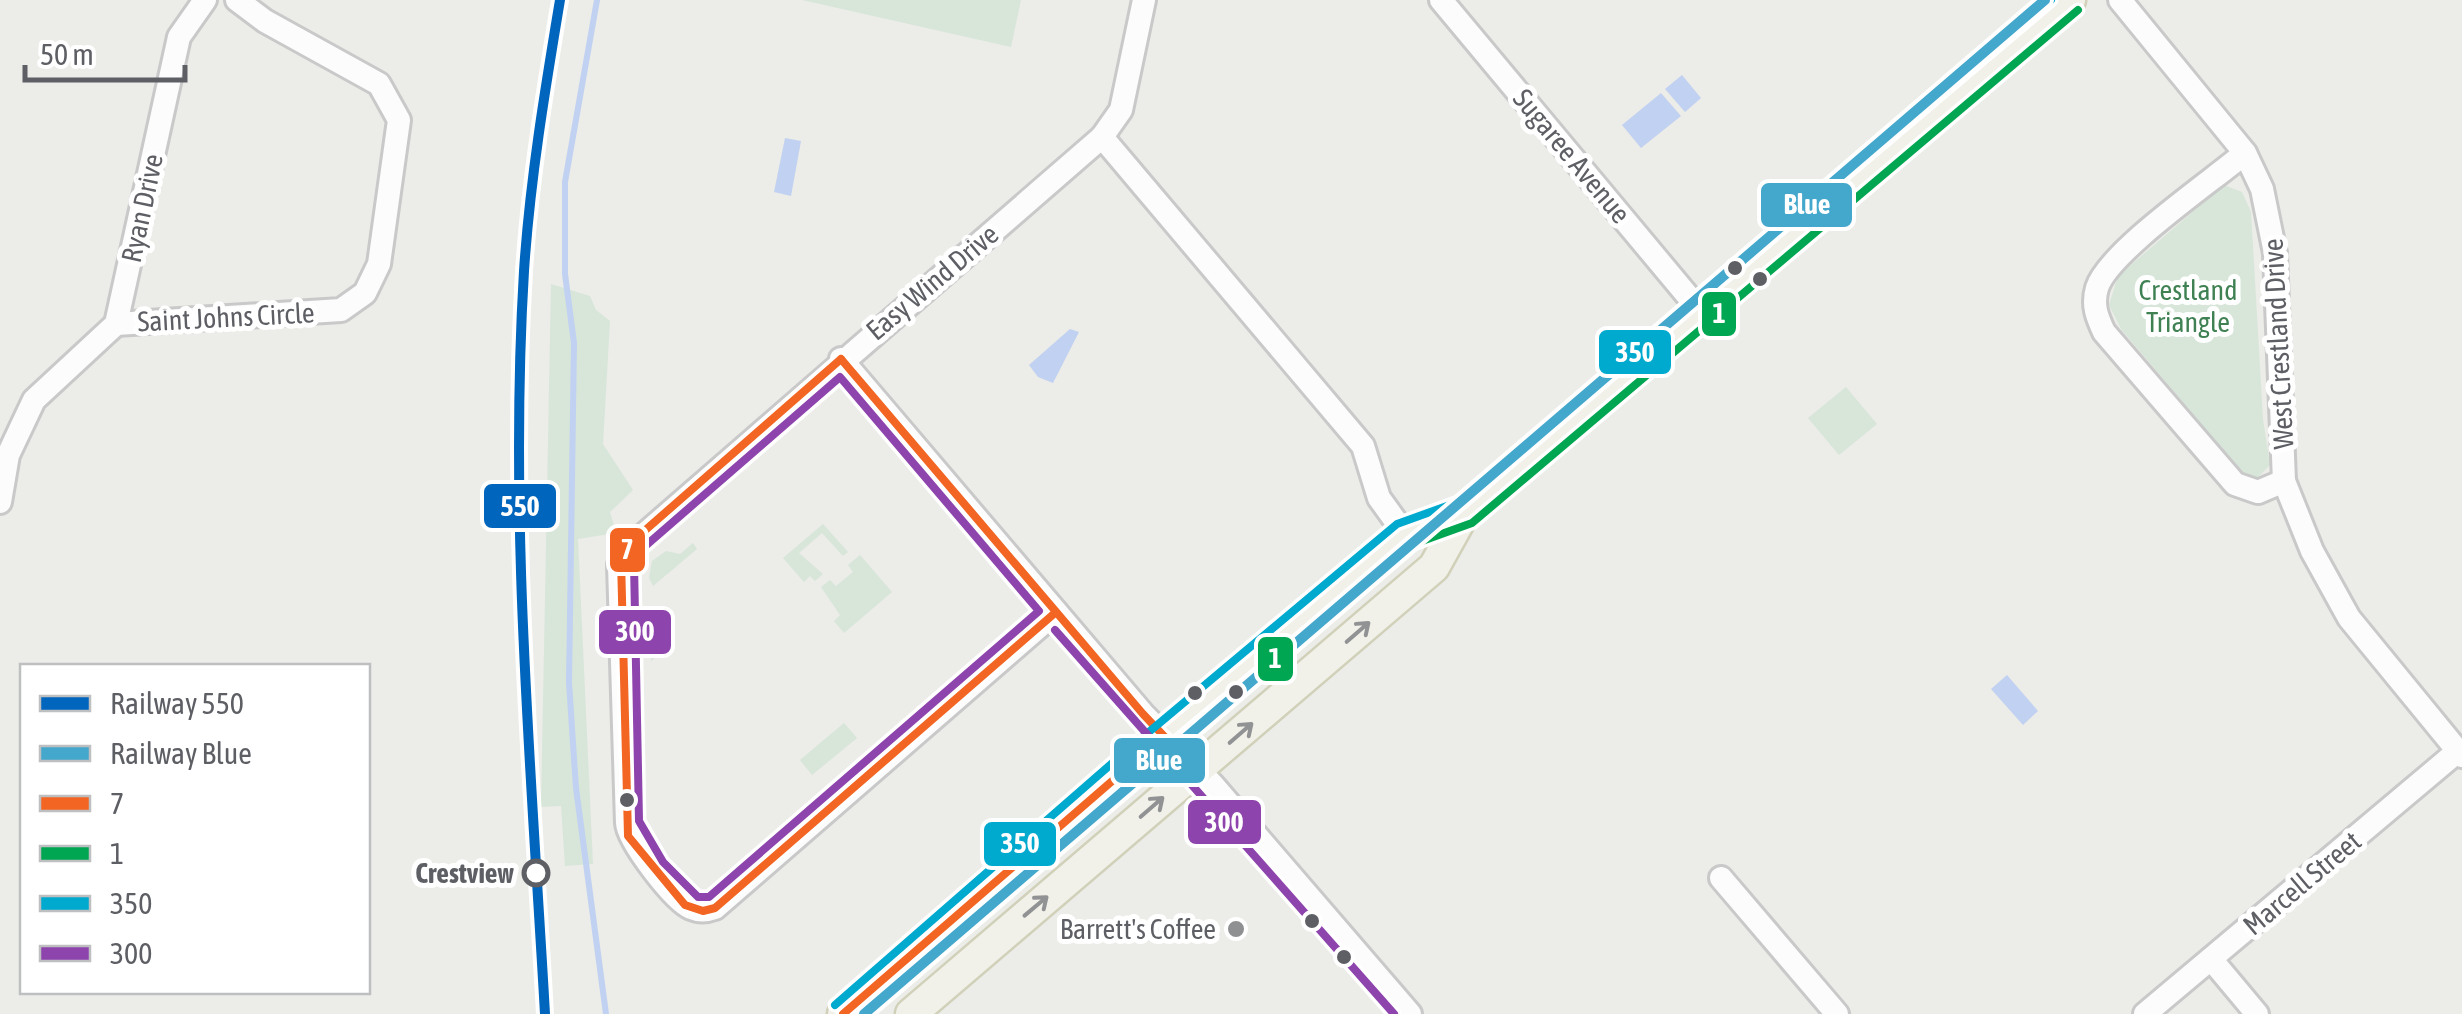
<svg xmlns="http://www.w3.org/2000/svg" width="2462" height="1014" viewBox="0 0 2462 1014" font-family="'Asap Condensed',sans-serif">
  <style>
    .green { fill: #d7e6d9 }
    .water { fill: #c1d1f1 }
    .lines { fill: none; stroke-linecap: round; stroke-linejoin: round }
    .stream { stroke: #c1d1f1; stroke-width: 6 }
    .minor-casing { stroke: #c9c9ca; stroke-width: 28 }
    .major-casing { stroke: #d1d0b9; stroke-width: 35 }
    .minor { stroke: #fcfcfc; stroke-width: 22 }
    .major { stroke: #f1f1e9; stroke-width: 30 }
    .bus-1-casing { stroke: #fff; stroke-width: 15 }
    .bus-2-casing { stroke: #fff; stroke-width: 15 }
    .bus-3-casing { stroke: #fff; stroke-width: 15 }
    .bus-4-casing { stroke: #fff; stroke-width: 15 }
    .bus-1 { stroke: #f26522; stroke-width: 8 }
    .bus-2 { stroke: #00a651; stroke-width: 8 }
    .bus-3 { stroke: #00a9ce; stroke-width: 8 }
    .bus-4 { stroke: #8e44ad; stroke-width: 8 }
    .rail-1-casing { stroke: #fff; stroke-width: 18 }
    .rail-2-casing { stroke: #fff; stroke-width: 18 }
    .rail-1 { stroke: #0065bd; stroke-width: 10 }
    .rail-2 { stroke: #44a7cc; stroke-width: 10 }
    .oneway { stroke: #919293 }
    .bus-dot { fill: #5d5f64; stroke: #fff; stroke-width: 4 }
    .stop-dot { fill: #fff; stroke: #5d5f64; stroke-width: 5 }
    .poi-dot { fill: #8f9092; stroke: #fff; stroke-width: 4 }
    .labels { text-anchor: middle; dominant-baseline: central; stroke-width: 10; stroke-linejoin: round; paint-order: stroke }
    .street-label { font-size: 28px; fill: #5d5f64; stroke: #fff }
    .park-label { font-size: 28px; fill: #3f8152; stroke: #fff }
    .stop-label { font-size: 28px; font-weight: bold; fill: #5d5f64; stroke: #fff; text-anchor: end }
    .poi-label { font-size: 28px; fill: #5d5f64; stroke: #fff; text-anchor: end }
    .line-badge { stroke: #fff; stroke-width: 4 }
    .badge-label { font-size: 28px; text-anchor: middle; font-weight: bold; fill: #fff }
  </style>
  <rect width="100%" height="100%" fill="#ecece8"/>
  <g class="green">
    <polygon points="802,0 1021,0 1011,47"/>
    <polygon points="2224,185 2242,192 2251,212 2263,419 2270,465 2255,480 2245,476 2121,329 2109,305 2118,276"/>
    <polygon points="551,284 590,296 596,310 610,321 603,444 633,490 610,512 616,533 578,539 593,864 565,866 561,806 541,807"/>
    <polygon points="1846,387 1877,424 1839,455 1808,418"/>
    <polygon points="823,524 848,552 843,556 822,533 799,553 823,574 815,581 810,576 804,582 783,558"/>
    <polygon points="693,543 697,549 653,586 649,578 652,561 666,551 680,554"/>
    <polygon points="860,555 892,592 844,633 834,621 840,615 821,587 830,580 836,586 853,572 848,565"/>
    <polygon points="651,619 673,643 651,661"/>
    <polygon points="844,723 857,738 812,775 800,760"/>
  </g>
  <g class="water">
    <polygon points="1682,75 1701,98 1685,112 1665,89"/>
    <polygon points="1661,93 1681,116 1641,148 1622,125"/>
    <polygon points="785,138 801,141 791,196 774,192"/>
    <polygon points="1070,329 1079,332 1053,383 1038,377 1029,365"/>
    <polygon points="2007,675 2038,711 2023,725 1991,689"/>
  </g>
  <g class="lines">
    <polyline class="stream" points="597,0 565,182 565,274 574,343 569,683 576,788 606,1014"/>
    <defs>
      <g id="minor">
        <polyline points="1441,0 1702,313"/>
        <polyline points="2120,0 2245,153 2262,189 2275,253 2284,481"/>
        <polyline points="1102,137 1363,446 1379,498 1405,534"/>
        <path d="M2245,153c-33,28 -137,99 -148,135 -5,17 0,29 7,44l131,152 23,8 26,-11 28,70 37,67 113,138"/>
        <polyline points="116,324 341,310 365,293 379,264 399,120 379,84 265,21 237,0"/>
        <polyline points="841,359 1143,714 1212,784 1410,1014"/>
        <polyline points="0,502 8,455 34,400 116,324 179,37 205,0"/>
        <path d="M1056,612l-341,296c-8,3 -15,4 -24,0 -17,-7 -63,-67 -64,-85l-8,-258 4,-12 479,-416 19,-27 23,-110"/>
        <polyline points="1721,878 1837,1014"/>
        <polyline points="2211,959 2257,1014"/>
        <polyline points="2145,1014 2458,751"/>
      </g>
      <g id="major">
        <polyline points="843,1014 1133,761 1405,534 1464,513 2070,0"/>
        <polyline points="911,1014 1434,567 1464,513"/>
      </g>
    </defs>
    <use href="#minor" class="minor-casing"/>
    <use href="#major" class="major-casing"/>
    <use href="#minor" class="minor"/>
    <use href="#major" class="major"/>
    <defs>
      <g id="bus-1">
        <polyline points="841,359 634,540 621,559 628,836 685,905 703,911 715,908 1056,612"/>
        <polyline points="841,359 1143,714 1197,771"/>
        <polyline points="843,1014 1163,737"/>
      </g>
      <polyline id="bus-2" points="862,1014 1141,771 1411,545 1472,523 2078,10"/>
      <polyline id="bus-3" points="835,1005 1125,752 1397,524 1458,502 2051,0"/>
      <g id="bus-4">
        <polygon points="840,377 1039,611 709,897 698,897 663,862 639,821 634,563 643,548"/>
        <polyline points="1055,630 1394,1014"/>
      </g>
    </defs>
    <use href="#bus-1" class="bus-1-casing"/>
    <use href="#bus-2" class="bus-2-casing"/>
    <use href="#bus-3" class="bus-3-casing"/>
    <use href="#bus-4" class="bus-4-casing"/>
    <use href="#bus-1" class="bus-1"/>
    <use href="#bus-2" class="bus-2"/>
    <use href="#bus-3" class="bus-3"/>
    <use href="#bus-4" class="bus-4"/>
    <defs>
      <path id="rail-1" d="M545,1014c-14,-247 -36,-496 -21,-743 6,-91 21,-181 36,-271"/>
      <polyline id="rail-2" points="864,1014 2045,0"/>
    </defs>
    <use href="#rail-1" class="rail-1-casing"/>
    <use href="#rail-2" class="rail-2-casing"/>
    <use href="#rail-1" class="rail-1"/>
    <use href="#rail-2" class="rail-2"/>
  </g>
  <defs><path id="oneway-shaft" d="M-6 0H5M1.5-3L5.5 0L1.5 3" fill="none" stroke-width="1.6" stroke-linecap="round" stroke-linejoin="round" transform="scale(2.5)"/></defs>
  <g class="oneway">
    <use href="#oneway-shaft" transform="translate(1358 632) rotate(-41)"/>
    <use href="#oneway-shaft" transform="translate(1241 733) rotate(-41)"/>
    <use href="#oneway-shaft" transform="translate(1152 807) rotate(-41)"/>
    <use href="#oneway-shaft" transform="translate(1036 906) rotate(-40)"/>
  </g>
  <g class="bus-dot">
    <circle cx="1735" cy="268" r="9"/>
    <circle cx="1760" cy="279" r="9"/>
    <circle cx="1236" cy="692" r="9"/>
    <circle cx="1195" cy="693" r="9"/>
    <circle cx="627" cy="800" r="9"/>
    <circle cx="1312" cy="921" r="9"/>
    <circle cx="1344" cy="957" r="9"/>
  </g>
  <circle class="stop-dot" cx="536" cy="873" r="12"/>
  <circle class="poi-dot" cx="1236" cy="929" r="10"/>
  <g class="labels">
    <g class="street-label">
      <text transform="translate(1572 156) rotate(50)">Sugaree Avenue</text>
      <text transform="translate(142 208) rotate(-78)">Ryan Drive</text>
      <text transform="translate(932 282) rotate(-40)">Easy Wind Drive</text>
      <text transform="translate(226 317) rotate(-3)">Saint Johns Circle</text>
      <text transform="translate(2278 344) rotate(-93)">West Crestland Drive</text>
      <text transform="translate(2302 883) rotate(-40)">Marcell Street</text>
    </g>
    <g class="park-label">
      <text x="2188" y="290">Crestland<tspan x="2188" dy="32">Triangle</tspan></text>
    </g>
    <g class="stop-label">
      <text x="514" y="873">Crestview</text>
    </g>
    <g class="poi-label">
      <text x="1216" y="929">Barrett's Coffee</text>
    </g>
  </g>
  <g class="line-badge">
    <rect x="1759" y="181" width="95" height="48" rx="10" fill="#44a7cc"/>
    <rect x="1700" y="290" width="38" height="48" rx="10" fill="#00a651"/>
    <rect x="1597" y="328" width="76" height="48" rx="10" fill="#00a9ce"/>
    <rect x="482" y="482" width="76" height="48" rx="10" fill="#0065bd"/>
    <rect x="608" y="526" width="39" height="48" rx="10" fill="#f26522"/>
    <rect x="597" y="608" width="76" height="48" rx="10" fill="#8e44ad"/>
    <rect x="1256" y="635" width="39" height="48" rx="10" fill="#00a651"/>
    <rect x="1112" y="736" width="95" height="49" rx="10" fill="#44a7cc"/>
    <rect x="1186" y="798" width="77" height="48" rx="10" fill="#8e44ad"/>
    <rect x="982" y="820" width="76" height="48" rx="10" fill="#00a9ce"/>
  </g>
  <g class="badge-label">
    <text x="1807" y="214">Blue</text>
    <text x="1719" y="323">1</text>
    <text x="1635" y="362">350</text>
    <text x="520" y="516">550</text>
    <text x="627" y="559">7</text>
    <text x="635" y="641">300</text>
    <text x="1275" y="668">1</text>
    <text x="1159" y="770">Blue</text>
    <text x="1224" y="832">300</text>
    <text x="1020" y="853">350</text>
  </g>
  <rect x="20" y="664" width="350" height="330" fill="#ffffff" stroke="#bebfc1" stroke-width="2.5"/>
  <rect x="40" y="696" width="50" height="15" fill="#0065bd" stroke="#bebfc1" stroke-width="2.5"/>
  <text x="110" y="714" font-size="30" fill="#5d5f64">Railway 550</text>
  <rect x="40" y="746" width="50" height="15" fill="#44a7cc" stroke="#bebfc1" stroke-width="2.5"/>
  <text x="110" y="764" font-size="30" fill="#5d5f64">Railway Blue</text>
  <rect x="40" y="796" width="50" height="15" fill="#f26522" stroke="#bebfc1" stroke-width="2.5"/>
  <text x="110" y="814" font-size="30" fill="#5d5f64">7</text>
  <rect x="40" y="846" width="50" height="15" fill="#00a651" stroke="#bebfc1" stroke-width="2.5"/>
  <text x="110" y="864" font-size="30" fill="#5d5f64">1</text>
  <rect x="40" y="896" width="50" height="15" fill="#00a9ce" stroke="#bebfc1" stroke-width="2.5"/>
  <text x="110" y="914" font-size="30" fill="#5d5f64">350</text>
  <rect x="40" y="946" width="50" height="15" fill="#8e44ad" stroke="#bebfc1" stroke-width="2.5"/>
  <text x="110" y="964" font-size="30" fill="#5d5f64">300</text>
  <path d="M25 65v15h160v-15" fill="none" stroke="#5d5f64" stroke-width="5"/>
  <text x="40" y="65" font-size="30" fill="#5d5f64" stroke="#ffffff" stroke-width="8" paint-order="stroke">50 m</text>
</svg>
